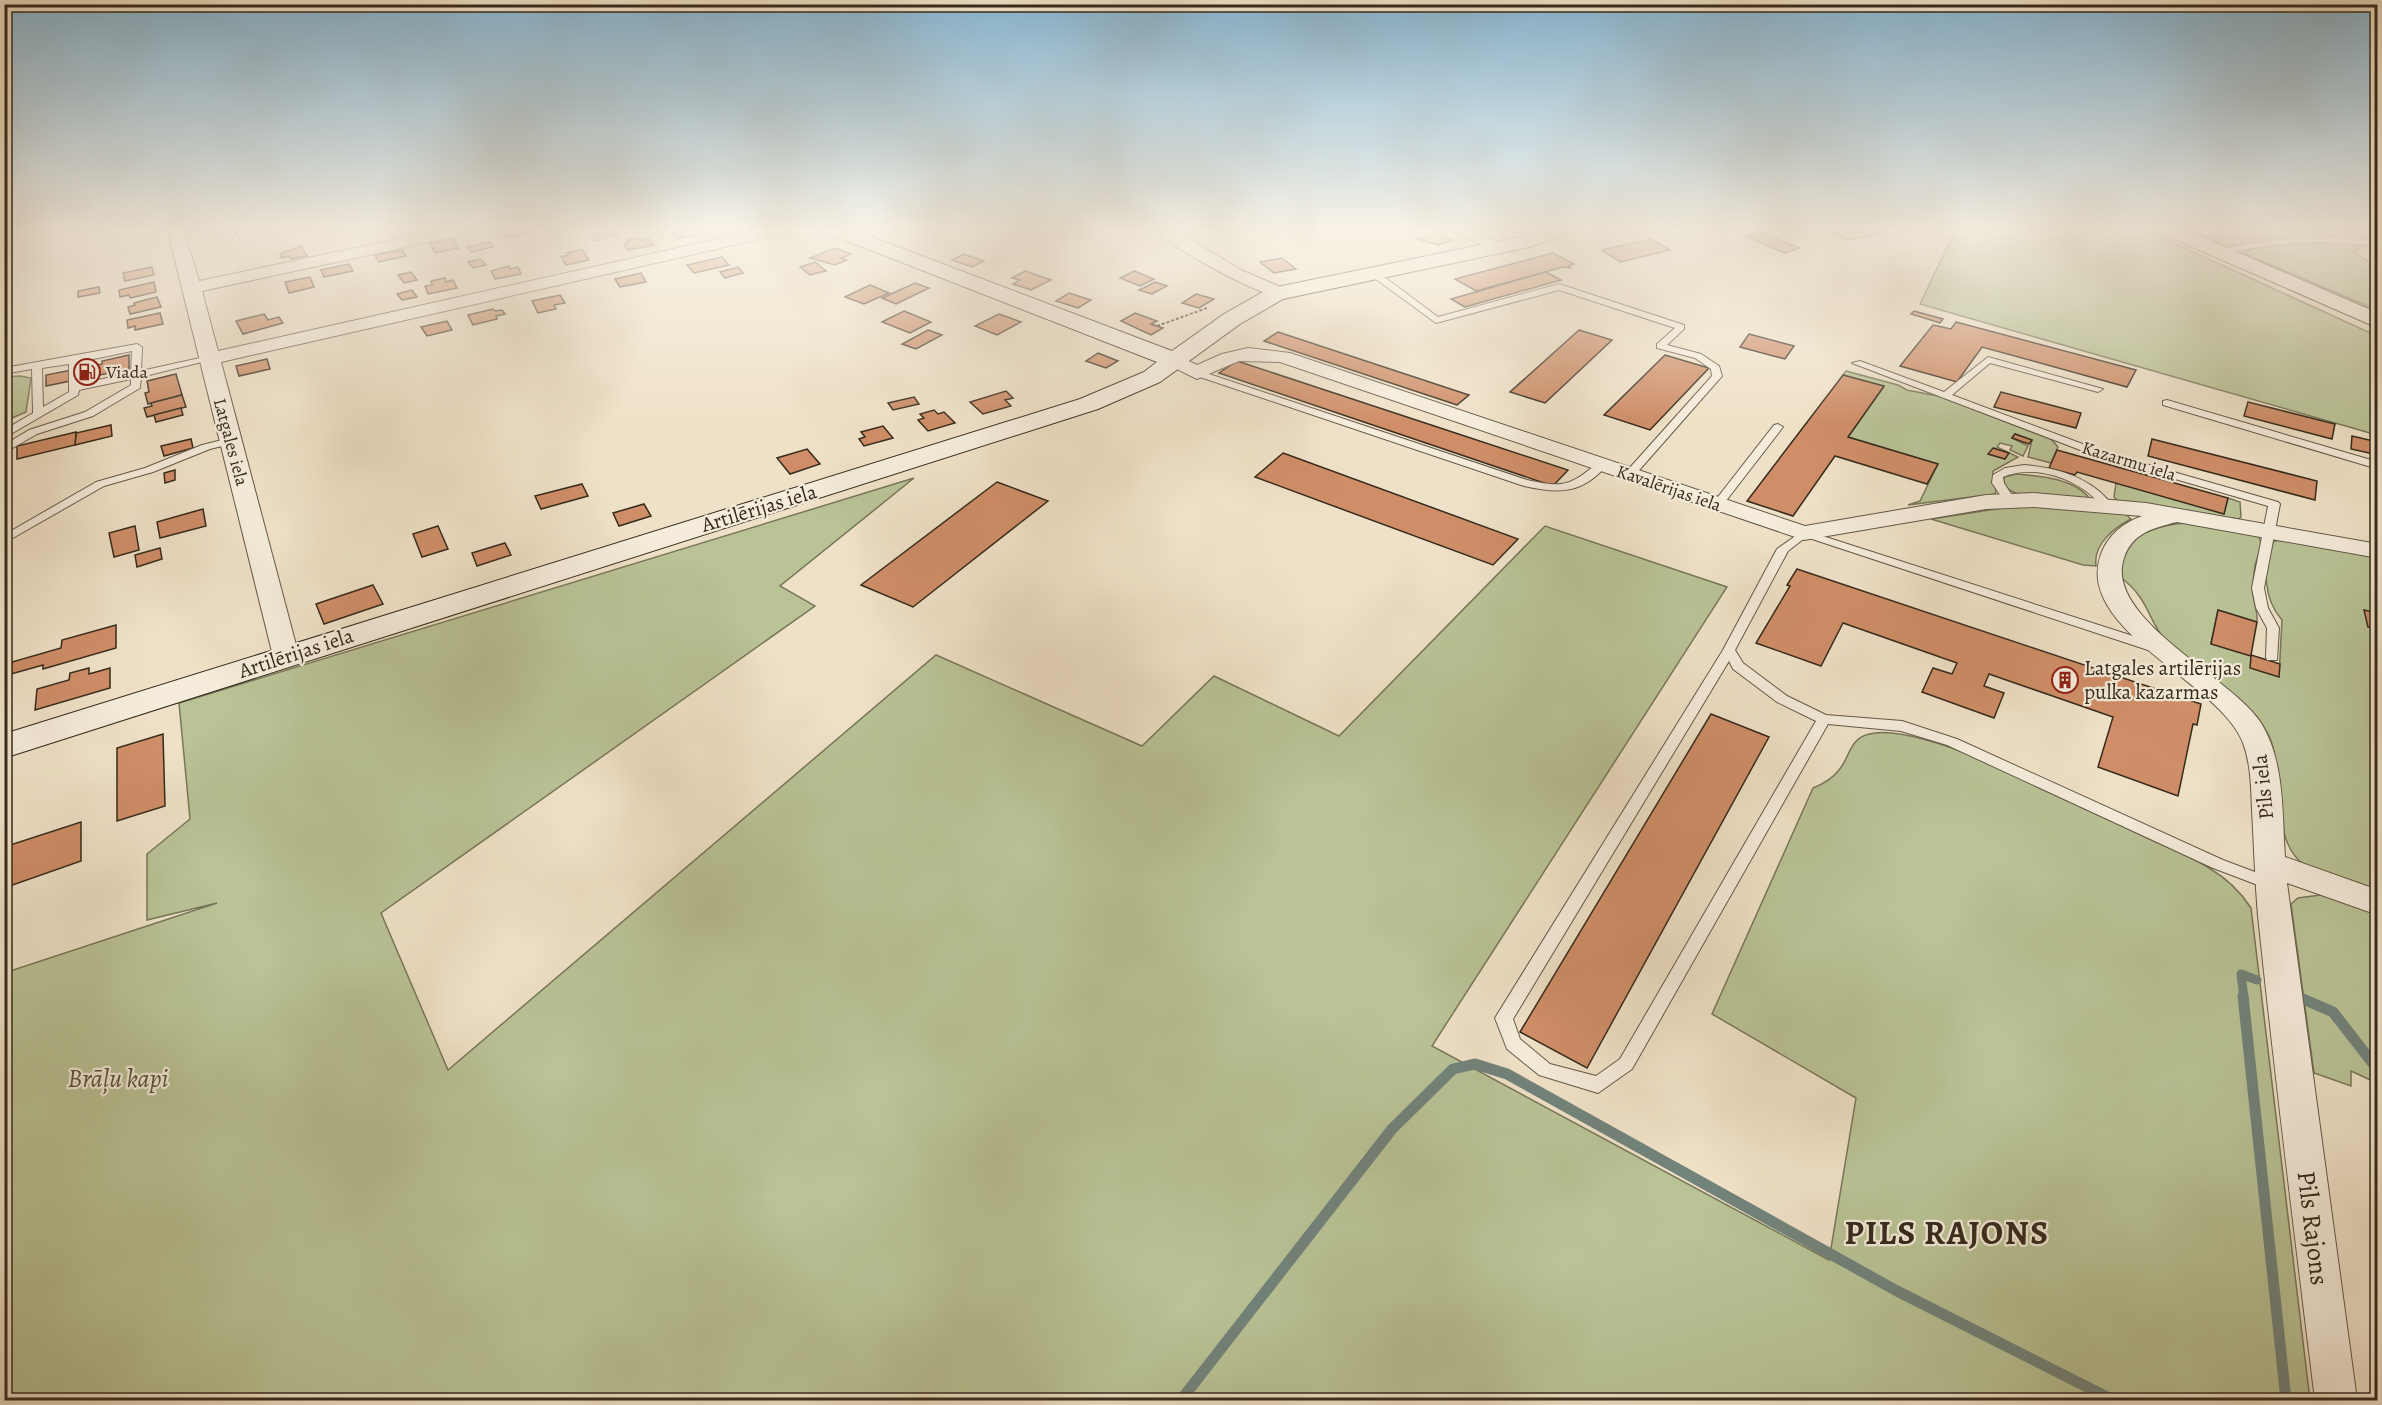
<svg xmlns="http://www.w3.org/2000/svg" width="2382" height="1405" viewBox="0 0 2382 1405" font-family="Alegreya,serif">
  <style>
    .green { fill: #b9c396; stroke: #78775a; stroke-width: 1.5 }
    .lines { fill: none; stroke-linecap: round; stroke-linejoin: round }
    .stream-far1 { stroke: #72837b; stroke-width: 9 }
    .stream { stroke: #72837b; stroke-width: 11 }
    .building { fill: #cf8e68; stroke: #362b1d; stroke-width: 1.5 }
    .lane-casing { stroke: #645848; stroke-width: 2 }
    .street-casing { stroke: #645848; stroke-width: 2 }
    .secondary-casing { stroke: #362b1d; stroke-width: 2 }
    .path { stroke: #362b1d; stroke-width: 2; stroke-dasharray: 3 2; stroke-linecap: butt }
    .lane { fill: #f5ecdb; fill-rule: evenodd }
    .street { fill: #f5ecdb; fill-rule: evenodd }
    .secondary { fill: #f5ecdb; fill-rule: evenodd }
    .labels { text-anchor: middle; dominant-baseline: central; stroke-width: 4.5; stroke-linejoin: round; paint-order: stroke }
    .far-poi-label { font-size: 18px; fill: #362b1d; stroke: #f5ecdb; text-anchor: start }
    .far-street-label { font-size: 18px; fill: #362b1d; stroke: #f5ecdb }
    .street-label { font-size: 21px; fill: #362b1d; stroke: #f5ecdb }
    .poi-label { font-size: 21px; fill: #362b1d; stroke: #f5ecdb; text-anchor: start }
    .near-park-label { font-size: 26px; font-style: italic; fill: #57513b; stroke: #f5ecdb }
    .near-street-label { font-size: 26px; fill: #362b1d; stroke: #f5ecdb }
    .near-district-label { font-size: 33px; font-weight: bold; letter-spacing: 1.5px; fill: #362b1d; stroke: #f5ecdb }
  </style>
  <rect width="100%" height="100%" fill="#efe1c7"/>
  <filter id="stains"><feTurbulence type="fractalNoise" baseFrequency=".00333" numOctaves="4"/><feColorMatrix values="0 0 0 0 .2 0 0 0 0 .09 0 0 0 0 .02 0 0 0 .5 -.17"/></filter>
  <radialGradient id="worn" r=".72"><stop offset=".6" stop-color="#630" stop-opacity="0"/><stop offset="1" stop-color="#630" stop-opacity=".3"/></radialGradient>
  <g class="green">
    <path d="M1973,228h47l49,14c16,-20 48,-14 72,-14l236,108v99l-457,-131 35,-73z"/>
    <polygon points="2186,228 2225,228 2233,231 2260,228 2377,228 2377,242 2325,237 2228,246"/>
    <polygon points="2332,240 2369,245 2353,251 2377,268 2377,310 2243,253 2254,247"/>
    <path d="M1846,371l52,14 9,5 36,7 108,42 7,8 -7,16 -23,-6 4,-17 -17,-6 -3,4 16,8 -5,10 -13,-6 2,-4 -12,-3 -3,4 21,10 -25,14c-1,8 5,17 2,23l-87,11 12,-4 18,-37 -90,-27 36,-50 -41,-12z"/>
    <polygon points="20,376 31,378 26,412 5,421 5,377"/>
    <path d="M2016,474c23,2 59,4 74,25l-72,-5c-8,-3 -16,-7 -14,-17z"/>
    <path d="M914,478l-134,108 35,20 -434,307 67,157 488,-415 206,91 72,-70 125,60 206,-210 182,61 -295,459 397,214 27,-162 -144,-84 101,-226c10,-4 19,-9 26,-18 11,-13 10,-31 30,-36 54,-14 213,72 266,98 24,12 51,22 74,36 17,10 31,23 42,40l59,492h-2305l-1,-427 213,-70 -70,17v-66l43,-35 -11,-116z"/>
    <polygon points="2116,483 2224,513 2228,498 2240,502 2241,517 2239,519 2120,503 2114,497"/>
    <path d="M2029,504l95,9 7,6c-17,9 -38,25 -35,47l-13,-1 -152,-46z"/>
    <path d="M2187,523l70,12c9,10 0,20 -2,31 -1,9 -3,20 -2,28 1,10 5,19 4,28l-39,-12 -7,33 40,13 28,20 3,-56c-18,-20 -21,-55 -8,-79l8,-1 95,17v335c-21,-7 -48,-13 -68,-24 -43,-24 -21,-95 -41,-134 -21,-41 -73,-59 -101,-91 -20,-24 -18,-45 -47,-66 2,-8 2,-17 4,-24 9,-22 43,-29 63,-30z"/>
    <polygon points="2320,895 2343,898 2377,908 2377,1083 2351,1071 2351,1086 2314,1073 2291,904 2298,898"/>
  </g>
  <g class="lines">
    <polyline class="stream-far1" points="2244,998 2241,974 2257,980"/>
    <g class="stream">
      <polyline points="2243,996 2286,1400"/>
      <polyline points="2303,999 2333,1012 2378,1070"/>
      <polyline points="1181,1400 1392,1129 1453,1069 1475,1064 1507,1074 1897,1291 2113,1400"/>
    </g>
  </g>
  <g class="building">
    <polygon points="500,228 534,228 535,231 507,238"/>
    <polygon points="694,228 700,234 677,239 671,233 677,232 675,230"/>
    <polygon points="868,228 903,228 888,234"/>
    <polygon points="1858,228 1875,228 1885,233 1848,240 1833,233"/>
    <polygon points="613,230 618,235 594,241 590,235"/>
    <polygon points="1759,231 1799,248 1785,253 1745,236"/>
    <polygon points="1436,232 1453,240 1439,245 1417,239"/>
    <polygon points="640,238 642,240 649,238 654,245 628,250 624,244 629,243 627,240"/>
    <polygon points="453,239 459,248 435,253 430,243"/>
    <polygon points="1651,239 1670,250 1620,262 1602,250"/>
    <polygon points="490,242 493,247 471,252 467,247"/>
    <polygon points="301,246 307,256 291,259 289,256 282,258 280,254"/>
    <polygon points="835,248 851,254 841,258 847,260 835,265 810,258"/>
    <polygon points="582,249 589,260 566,265 561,257 569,255 567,253"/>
    <polygon points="402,250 406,256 379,262 375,255"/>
    <polygon points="1553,253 1574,264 1568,266 1571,268 1563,267 1476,291 1455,279"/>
    <polygon points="964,254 984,261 972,267 952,260"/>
    <polygon points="722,257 729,265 694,273 687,265"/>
    <polygon points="1282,258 1296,269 1274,273 1260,262"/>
    <polygon points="481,259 486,265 473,268 468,262"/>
    <polygon points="815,262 826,271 810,275 800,267"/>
    <polygon points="349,264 353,271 324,277 321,270"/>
    <polygon points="509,266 510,269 518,267 521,274 495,279 491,271"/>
    <polygon points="152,267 154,275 125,281 123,273"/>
    <polygon points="738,267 743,273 725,278 720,272"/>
    <polygon points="1025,271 1051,280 1031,290 1013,284 1020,280 1012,278"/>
    <polygon points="1134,271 1154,279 1140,286 1120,278"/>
    <polygon points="411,272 417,280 404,283 398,275"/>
    <polygon points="1546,272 1561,280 1465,307 1451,299"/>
    <polygon points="641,273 646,282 620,287 615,279"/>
    <polygon points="310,277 314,287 289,293 285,282"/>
    <polygon points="445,278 446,282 453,280 457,288 428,294 425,286 432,285 431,281"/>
    <polygon points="154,282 156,292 130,298 129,295 120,297 119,290"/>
    <polygon points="1155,282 1167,286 1152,294 1139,290"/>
    <polygon points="915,283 929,288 896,304 882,298"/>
    <polygon points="870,285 889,293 864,304 845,297"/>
    <polygon points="99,287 100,293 78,297 78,291"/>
    <polygon points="412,290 417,297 402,300 397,294"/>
    <polygon points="1069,293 1091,300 1078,308 1056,301"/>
    <polygon points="1196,294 1214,299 1199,308 1182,303"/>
    <polygon points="560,295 565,303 554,305 556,309 538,313 532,301"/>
    <polygon points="157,297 161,307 130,314 128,307 135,305 134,303"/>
    <polygon points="493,309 495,311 502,310 505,314 496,316 497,319 473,325 468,315"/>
    <polygon points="904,311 931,322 910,333 882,322"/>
    <polygon points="1914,311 1943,319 1940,323 1911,314"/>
    <polygon points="160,313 163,324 135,330 135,326 128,328 127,320"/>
    <polygon points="1135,313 1157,321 1151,324 1163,328 1151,335 1121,321"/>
    <polygon points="264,314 268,320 279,317 283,323 243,334 236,321"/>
    <polygon points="999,314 1021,322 997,335 975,326"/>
    <polygon points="447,321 452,330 427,336 421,327"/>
    <polygon points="1956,322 2136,370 2127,387 1982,347 1957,382 1900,366 1933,325 1951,329"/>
    <polygon points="928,330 942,335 916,349 902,344"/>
    <polygon points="1579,330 1612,340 1545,403 1510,392"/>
    <polygon points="1278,332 1469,395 1457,405 1264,341"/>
    <polygon points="1749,334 1794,346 1785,359 1740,347"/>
    <polygon points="1098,353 1118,361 1106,368 1086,361"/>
    <polygon points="129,355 129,369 46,386 46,375 102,364 102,361"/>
    <polygon points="1665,355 1709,368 1650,430 1604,415"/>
    <polygon points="267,359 270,369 239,376 236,366"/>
    <polygon points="1237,361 1568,470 1553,486 1219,373"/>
    <polygon points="176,374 182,395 148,404 145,393 149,392 147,381"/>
    <polygon points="1843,375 1884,386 1848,437 1938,464 1927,484 1835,456 1793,516 1747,501"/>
    <polygon points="1006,391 1013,398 1005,400 1011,406 983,414 970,402"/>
    <polygon points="2001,392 2081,413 2076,428 1994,407"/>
    <polygon points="182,395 186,407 147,417 144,408 152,406 151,403"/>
    <polygon points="914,397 919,404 893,410 888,403"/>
    <polygon points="2248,402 2335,424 2332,439 2244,416"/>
    <polygon points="181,408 183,415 156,422 154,415"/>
    <polygon points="934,410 938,414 944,412 955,423 928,431 918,420 924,418 920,414"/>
    <polygon points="111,425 112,436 75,445 76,433"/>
    <polygon points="883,426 893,438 864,446 859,439 865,437 861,432"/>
    <polygon points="76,432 75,445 17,459 17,446"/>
    <polygon points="2015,434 2032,440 2029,444 2012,438"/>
    <polygon points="2352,436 2378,442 2378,455 2351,449"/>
    <polygon points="191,439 193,448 164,456 161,446"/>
    <polygon points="2152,439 2317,481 2315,500 2148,456"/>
    <polygon points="1993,448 2009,453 2005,459 1988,454"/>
    <polygon points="807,449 820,464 790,474 777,458"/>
    <polygon points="2057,450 2228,498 2224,514 2077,472 2075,475 2049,468"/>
    <polygon points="1283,453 1518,539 1493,565 1255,477"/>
    <polygon points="175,470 175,480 165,483 164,473"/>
    <polygon points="997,482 1048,501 913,607 861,585"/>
    <polygon points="582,484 588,496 541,509 535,496"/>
    <polygon points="644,504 651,516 619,526 613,513"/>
    <polygon points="203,509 206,526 160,538 157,522"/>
    <polygon points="135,526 139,550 114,557 109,533"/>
    <polygon points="438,526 448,549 422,557 413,534"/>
    <polygon points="505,543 511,555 477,566 472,553"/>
    <polygon points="160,548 162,559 137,567 135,555"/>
    <polygon points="1797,569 2201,704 2197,725 2193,724 2178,796 2098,767 2113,717 1989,674 1984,686 2004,693 1994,718 1922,692 1933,668 1952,674 1957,663 1843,623 1821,666 1756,643 1790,586 1787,585"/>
    <polygon points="373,585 383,604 324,624 316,604"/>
    <polygon points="2218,610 2257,622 2251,655 2280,664 2279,677 2250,668 2251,656 2211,644"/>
    <polygon points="2364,610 2378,613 2378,629 2368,627"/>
    <polygon points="116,625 116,648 43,669 43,665 11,674 12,662 61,648 62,640"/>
    <polygon points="89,668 89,674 110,668 110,688 35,710 37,689 69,680 70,673"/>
    <polygon points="1711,714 1769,737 1587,1068 1520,1032"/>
    <polygon points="163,734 165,806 117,821 117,748"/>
    <polygon points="81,822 81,861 4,888 4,847"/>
  </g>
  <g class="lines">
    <defs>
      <g id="lane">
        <path d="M2318,236l40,3 20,3v5c-55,-10 -106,-3 -160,7l-4,-3 43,-9z"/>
        <polygon points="1369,270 1375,270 1438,317 1559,284 1684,325 1684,329 1667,345 1701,354 1719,366 1722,376 1634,476 1626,476 1626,472 1712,376 1711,369 1695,358 1657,348 1657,344 1675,328 1559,290 1436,323 1369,274"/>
        <path d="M137,344l5,3 -1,24 68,-15 5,3 -73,18 -1,11 -47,28 -56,18 -33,19v-8l25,-15 56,-18 46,-27v-6l-52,11 -1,5 -74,43v-8l29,-17 -1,-44 -28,5v-6zM132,351l-1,22 -52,11v-22zM69,364v28l-26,15 -1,-39z"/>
        <polygon points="1988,357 2103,389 2098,392 1990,363 1952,395 2104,452 2278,502 2280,504 2264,588 2268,608 2279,628 2277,660 2267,660 2266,657 2267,628 2256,608 2252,588 2268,506 2096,456 1852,363 1860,361 1944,392"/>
        <path d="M1197,370l330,110c37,8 42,6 71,-17l4,-1 5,3c-25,29 -48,29 -83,21l-330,-111v-4z"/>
        <polygon points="2167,400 2378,462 2378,469 2163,405 2163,401"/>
        <polygon points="1778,424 1783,427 1722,506 1714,506 1714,502 1774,425"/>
        <polygon points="230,438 234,439 234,443 210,449 153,472 104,486 4,543 4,535 96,482 145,468 202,445"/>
        <path d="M2024,465c33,3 67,12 88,40l-2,2h-8c-20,-27 -66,-44 -99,-30l1,6 11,17 -2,2h-8l-13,-19 1,-8 12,-7z"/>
        <path d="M1804,530l360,116 1,3 -1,3h-10l-348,-115 -18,14 -53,99 8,13 44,33 39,19 76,6 55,18 266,121 53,20 3,4 -3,4 -5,2 -58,-22 -266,-123 -46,-14 -73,-7 -196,345 -34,24 -59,-18 -32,-26 -12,-31 228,-368 54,-101zM1729,661l4,8 44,33 39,19 -196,338 -24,17 -46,-12 -30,-25 -7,-20z"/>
      </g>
      <g id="street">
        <polygon points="167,228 183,228 199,281 450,228 479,228 471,233 202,291 218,351 767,228 795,228 787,233 221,362 299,656 295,662 286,664 277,662 273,656"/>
        <path d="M1153,228h19l69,42 44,19 3,4 -3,4c-19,4 -120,-53 -132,-69z"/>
        <polygon points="1449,228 1470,228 1507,247 1505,251 1493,251"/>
        <path d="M1248,348l42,5 515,173 181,-31 48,-2 112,10 232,41v14l-201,-36c-24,6 -45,11 -53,36 -21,60 109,120 137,165 24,39 21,90 24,134l93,33v25l-91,-32 70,517h-42c-20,-161 -40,-322 -57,-484 -3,-35 -4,-70 -6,-106 -1,-23 -1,-46 -9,-67 -21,-60 -170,-113 -142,-189 7,-19 22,-31 41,-38l-108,-9 -48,2 -182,31 -524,-178 -41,-1 -42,18 -28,-14 -3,-4 10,-6 21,10 25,-11z"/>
      </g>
      <g id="secondary">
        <polygon points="821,228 848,228 1172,351 1224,314 1268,289 1524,236 1547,228 1575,228 1572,232 1529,247 1283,299 1240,324 1160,382 1098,409 4,758 4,734 1080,399 1144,372 1157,362 824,232"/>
        <polygon points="2155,228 2181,228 2378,313 2378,328 2158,232"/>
      </g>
    </defs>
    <use href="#lane" class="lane-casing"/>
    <use href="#street" class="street-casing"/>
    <use href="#secondary" class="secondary-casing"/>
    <g class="path">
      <polyline points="217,228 217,231"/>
      <polyline points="234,228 240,240"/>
      <polyline points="1157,326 1207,308"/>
    </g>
    <use href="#lane" class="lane"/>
    <use href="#street" class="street"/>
    <use href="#secondary" class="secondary"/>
  </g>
  <linearGradient id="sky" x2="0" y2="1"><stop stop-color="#89b8d5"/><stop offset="0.54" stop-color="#f8f2e6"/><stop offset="1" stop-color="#f8f2e6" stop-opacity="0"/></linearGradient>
  <rect width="2382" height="424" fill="url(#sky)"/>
  <defs>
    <symbol id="fuel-ring" viewBox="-11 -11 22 22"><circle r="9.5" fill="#f5ecdb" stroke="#8f2418" stroke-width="1.5"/><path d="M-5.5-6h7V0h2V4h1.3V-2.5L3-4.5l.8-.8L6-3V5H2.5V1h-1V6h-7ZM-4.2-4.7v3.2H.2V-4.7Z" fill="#8f2418"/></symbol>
    <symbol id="building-ring" viewBox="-11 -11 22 22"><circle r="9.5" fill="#f5ecdb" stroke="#8f2418" stroke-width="1.5"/><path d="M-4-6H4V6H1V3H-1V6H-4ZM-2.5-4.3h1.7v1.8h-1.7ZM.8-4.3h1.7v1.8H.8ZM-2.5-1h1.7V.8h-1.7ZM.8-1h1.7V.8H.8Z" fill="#8f2418"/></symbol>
  </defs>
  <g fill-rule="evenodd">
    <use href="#fuel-ring" x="72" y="357" width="30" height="30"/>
    <use href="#building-ring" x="2050" y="665" width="30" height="30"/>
  </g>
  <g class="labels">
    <g class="far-poi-label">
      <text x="106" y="372">Viada</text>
    </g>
    <g class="far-street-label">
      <text transform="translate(231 442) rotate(75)">Latgales iela</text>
      <text transform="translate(2129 461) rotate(17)">Kazarmu iela</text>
      <text transform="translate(1669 488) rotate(19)">Kavalērijas iela</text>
    </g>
    <g class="street-label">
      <text transform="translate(759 508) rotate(-17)">Artilērijas iela</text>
      <text transform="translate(296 653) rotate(-18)">Artilērijas iela</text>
      <text transform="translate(2263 787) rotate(-96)">Pils iela</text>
    </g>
    <g class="poi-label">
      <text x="2084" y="668">Latgales artilērijas<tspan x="2084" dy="24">pulka kazarmas</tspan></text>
    </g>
    <g class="near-park-label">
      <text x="118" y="1078">Brāļu kapi</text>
    </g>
    <g class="near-street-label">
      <text transform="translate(2313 1228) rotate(83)">Pils Rajons</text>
    </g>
    <g class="near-district-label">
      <text x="1947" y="1232">PILS RAJONS</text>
    </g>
  </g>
  <rect width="2382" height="1405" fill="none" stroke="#efe1c7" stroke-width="24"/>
  <rect x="6" y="6" width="2370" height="1393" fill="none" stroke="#362b1d" stroke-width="3"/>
  <rect x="12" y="12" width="2358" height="1381" fill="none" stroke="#362b1d" stroke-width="1.5"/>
  <rect width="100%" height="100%" filter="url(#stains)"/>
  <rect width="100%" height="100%" fill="url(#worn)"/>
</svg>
